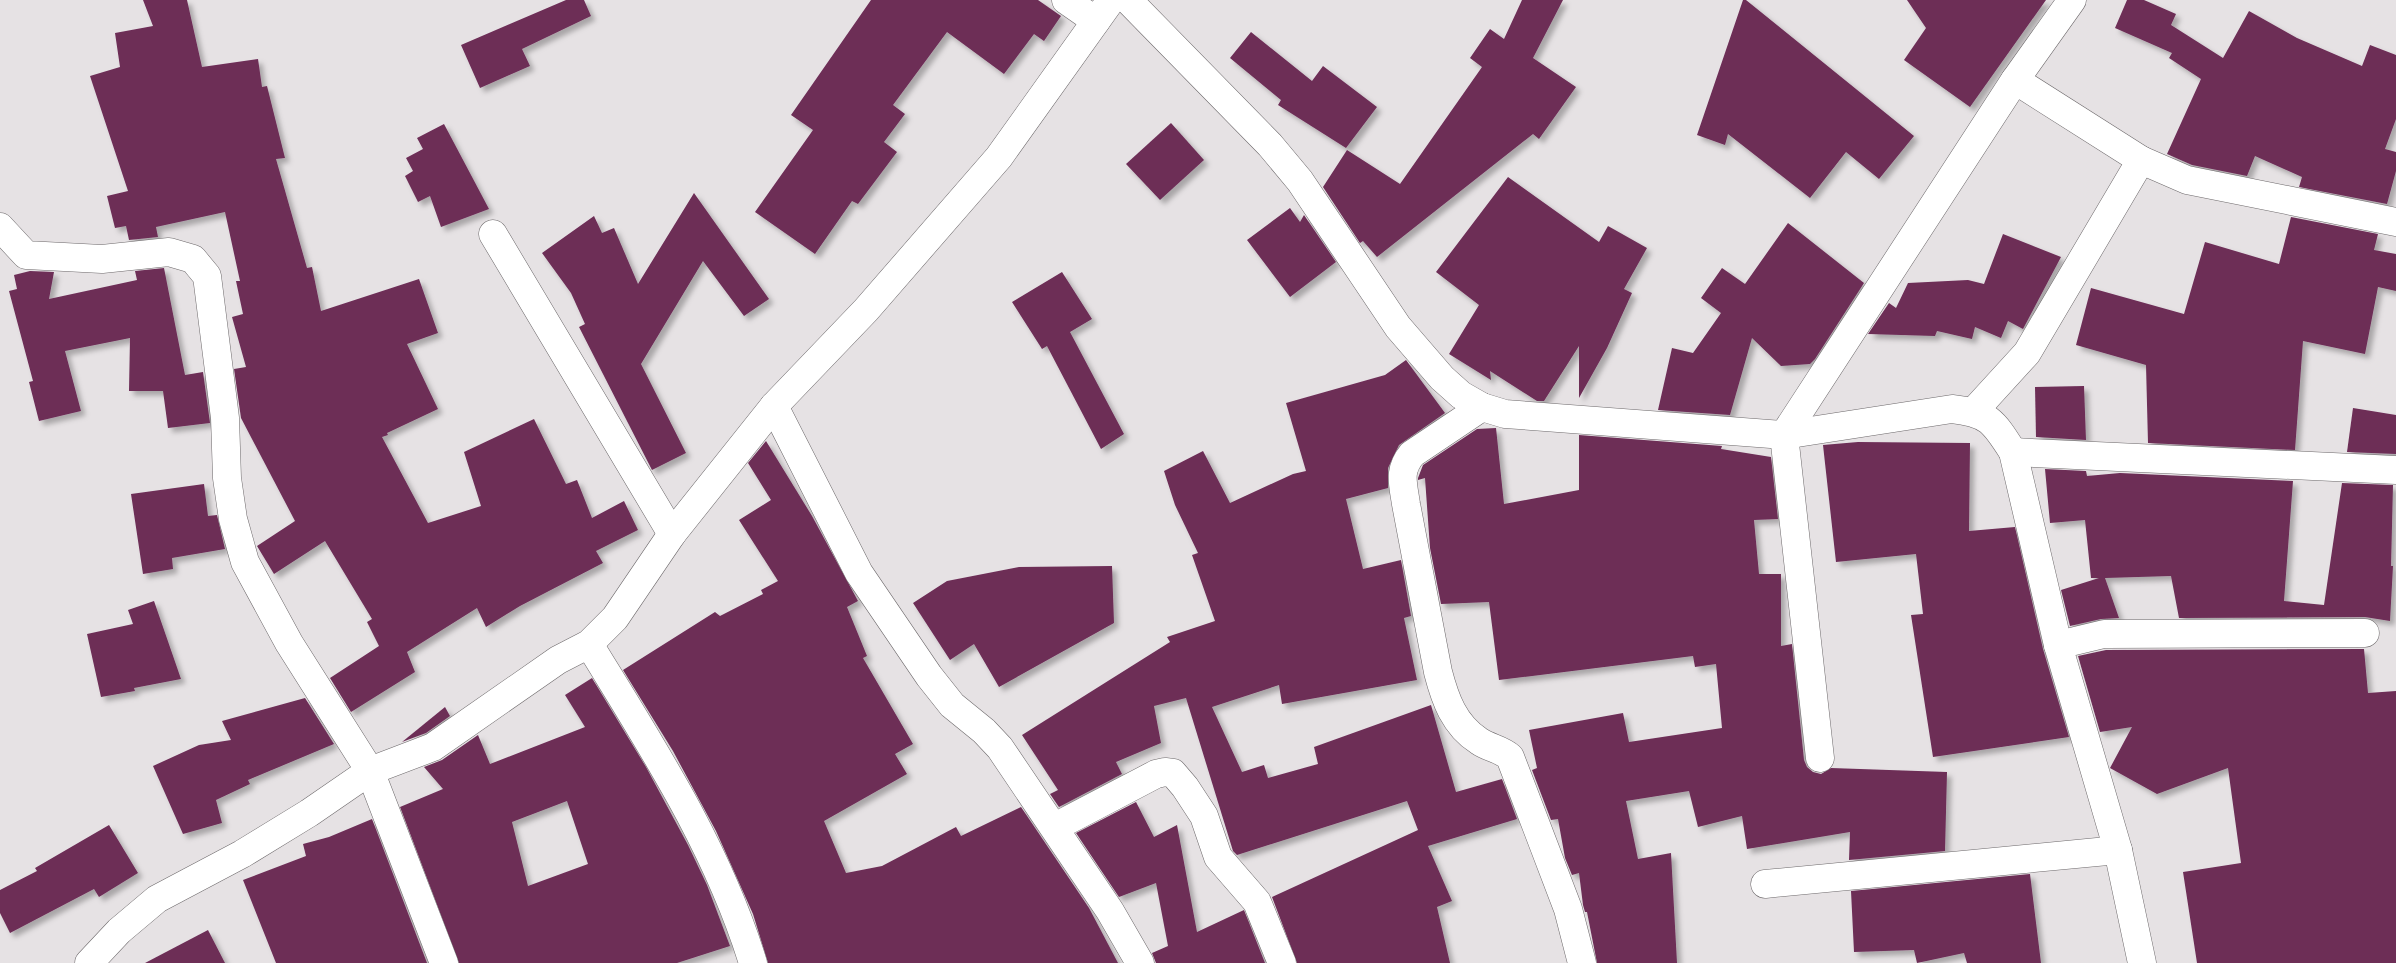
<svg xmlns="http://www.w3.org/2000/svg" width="2396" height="963" viewBox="0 0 2396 963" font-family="'Alegreya Sans',sans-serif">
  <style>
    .building { fill: #6d2d57; fill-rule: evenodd; filter: url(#shadow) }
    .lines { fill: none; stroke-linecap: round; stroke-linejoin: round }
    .minor-casing { stroke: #6d696b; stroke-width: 29 }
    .minor { stroke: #fff; stroke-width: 28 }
  </style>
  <defs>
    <filter id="shadow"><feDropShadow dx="4.5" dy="4.5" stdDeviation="2.5" flood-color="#0004"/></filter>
  </defs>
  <rect width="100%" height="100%" fill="#e6e2e4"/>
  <g class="building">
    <polygon points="143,0 187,0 202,67 258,59 262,87 267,86 285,158 276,159 307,268 312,267 321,311 419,279 438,333 407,344 438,409 387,433 388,435 382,437 428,523 481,506 464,452 534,419 566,484 577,480 592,518 624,501 638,530 596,551 603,563 520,606 486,627 477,608 407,652 415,672 351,712 330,678 379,646 367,622 372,619 325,541 274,574 257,546 295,521 241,418 234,369 246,367 232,317 243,314 236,281 240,281 225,212 156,227 158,237 129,240 126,226 115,228 107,196 128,191 90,76 120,67 115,33 153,26"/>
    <polygon points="566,0 584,0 591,16 522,49 530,66 480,88 461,45"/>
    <polygon points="871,0 1038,0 1061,16 1044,41 1034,34 1004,74 947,32 893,105 905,114 884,142 897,152 858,204 852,201 815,254 755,212 813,130 791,115"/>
    <polygon points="1522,0 1563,0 1533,58 1576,87 1539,139 1533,134 1377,257 1363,241 1360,243 1323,187 1347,150 1400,184 1482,67 1470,58 1490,29 1504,39"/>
    <polygon points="1743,0 1746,0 1914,136 1879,179 1846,152 1810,198 1728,134 1725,145 1697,135"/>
    <polygon points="1907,0 2046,0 1970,107 1904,60 1926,28"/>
    <polygon points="2127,0 2144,0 2176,14 2171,25 2223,58 2249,11 2297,38 2362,66 2370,45 2396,55 2396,119 2385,149 2396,152 2396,171 2387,204 2299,187 2302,177 2255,156 2247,176 2192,165 2167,154 2201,79 2169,58 2172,53 2115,28"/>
    <polygon points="1251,32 1312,81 1323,66 1377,107 1346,148 1278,105 1281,100 1230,58"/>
    <polygon points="1171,123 1204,160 1160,200 1126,164"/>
    <polygon points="444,124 489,209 441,227 430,196 418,202 405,176 413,171 406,158 423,149 417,138"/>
    <polygon points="1508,177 1599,242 1608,226 1647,248 1624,289 1632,293 1607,348 1579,398 1579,346 1544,401 1537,401 1490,371 1491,380 1449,354 1479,305 1436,272"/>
    <polygon points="694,193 769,299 744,316 703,261 641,364 686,453 652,470 579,327 585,324 571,293 542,253 594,216 602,233 614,228 638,284"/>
    <polygon points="1290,208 1300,222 1304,215 1336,262 1290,297 1247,240"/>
    <polygon points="2291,217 2378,234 2374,250 2396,254 2396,291 2378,287 2365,354 2303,341 2295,450 2148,443 2146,365 2076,345 2091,288 2184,314 2205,242 2279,264"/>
    <polygon points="1788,223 1864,283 1815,359 1810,364 1781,366 1752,338 1730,415 1658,410 1672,348 1693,353 1721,313 1701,298 1722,268 1745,284"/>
    <polygon points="2003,234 2061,257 2023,329 2008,321 2001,338 1975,327 1972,339 1937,331 1935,336 1868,334 1889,303 1896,308 1908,283 1968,280 1984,284"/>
    <polygon points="164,268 185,375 203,372 210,423 168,428 163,391 129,391 130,338 65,351 81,411 39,421 29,382 33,381 9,291 17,289 14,275 30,271 54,272 49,299 137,280 135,271"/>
    <polygon points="1062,272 1092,319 1070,332 1124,434 1101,449 1047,346 1042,349 1012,302"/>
    <polygon points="1406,360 1445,413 1399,445 1388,468 1388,488 1346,499 1363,569 1401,560 1411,616 1404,618 1417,680 1282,704 1279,685 1212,707 1242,772 1264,765 1268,778 1318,764 1314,747 1431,705 1456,792 1502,779 1517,819 1428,846 1452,901 1437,907 1450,963 1297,963 1272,897 1418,830 1407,801 1237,855 1233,851 1186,698 1154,706 1161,743 1116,762 1122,774 1059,807 1050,794 1058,790 1022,735 1170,642 1167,637 1215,621 1192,555 1198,553 1175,505 1164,471 1203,451 1230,503 1293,474 1306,471 1286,403 1385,375"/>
    <polygon points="2084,386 2086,440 2036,437 2035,387"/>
    <polygon points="2353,408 2396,415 2396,454 2347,452"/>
    <polygon points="1496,428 1504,504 1579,490 1579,435 1722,446 1721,449 1771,457 1778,519 1754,520 1759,574 1781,574 1781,646 1792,644 1804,760 1807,767 1813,772 1821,774 1831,768 1947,772 1945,851 1849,860 1850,832 1747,849 1742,816 1698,827 1689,791 1626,801 1638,859 1671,853 1677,963 1597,963 1587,912 1585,912 1583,905 1579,873 1572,875 1565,858 1558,819 1551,820 1532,770 1537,768 1529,730 1623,713 1629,742 1722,728 1716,664 1695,667 1693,656 1499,680 1489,602 1441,604 1430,548 1425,478 1418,480 1418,478 1423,465 1477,429"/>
    <polygon points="766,441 812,516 858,601 847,607 867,656 863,658 913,744 895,754 907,774 824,821 846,873 882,866 956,827 961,836 1021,807 1089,908 1118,963 768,963 753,914 716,831 673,751 623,670 715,612 720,616 763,594 761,590 778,581 739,520 771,500 748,463"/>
    <polygon points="1858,442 1970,443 1969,531 2015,527 2043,649 2069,737 1933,757 1911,615 1923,614 1916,554 1836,562 1823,445"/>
    <polygon points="2045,469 2086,471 2087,476 2120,473 2293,481 2284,601 2324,605 2342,483 2393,485 2391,566 2393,566 2390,621 2365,617 2179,618 2171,576 2105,578 2119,618 2101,619 2070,626 2061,590 2099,578 2091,578 2085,520 2050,523"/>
    <polygon points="204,484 208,516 217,515 225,549 172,558 173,569 143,574 131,494"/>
    <polygon points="1112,566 1114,623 999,687 974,644 950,660 913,603 947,581 1019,567"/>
    <polygon points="154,601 181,679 134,688 135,691 101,697 87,634 133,624 128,610"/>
    <polygon points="2364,649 2368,693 2396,691 2396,963 2197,963 2183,872 2241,863 2228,768 2157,794 2110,768 2132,727 2100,732 2078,656 2106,650"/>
    <path d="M592,678l54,89 42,78 19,40 23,61 -53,17h-218l-59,-156 43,-18 -19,-22 18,-7 36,-25 12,29 95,-37 -20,-32zM567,801l21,63 -60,22 -16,-64z"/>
    <polygon points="305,698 334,744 248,780 250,784 216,800 222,823 183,834 153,766 199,745 231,740 222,721"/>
    <polygon points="445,707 450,716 426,733 402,742"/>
    <polygon points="1136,802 1154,837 1177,825 1197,932 1244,910 1265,963 1156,963 1152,953 1168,946 1156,883 1119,897 1076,833"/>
    <polygon points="372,819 427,963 276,963 243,880 306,856 303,844 329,837"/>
    <polygon points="109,825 138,873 99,897 94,889 10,933 0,913 0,890 37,871 35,868"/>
    <polygon points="2030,874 2041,963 1967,963 1964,953 1917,963 1914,950 1854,952 1851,891"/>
    <polygon points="208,930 225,963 145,963"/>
  </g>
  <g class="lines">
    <defs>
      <g id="minor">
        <polyline points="1066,0 1096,21"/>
        <path d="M1128,0l142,145 30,36 98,146 44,51 19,17 21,12 23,7 279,21 168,-26c37,4 42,13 61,43l45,193 60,205 24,113"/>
        <polyline points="2015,80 2141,160 2187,180 2396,222"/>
        <polyline points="0,227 26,255 102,259 169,252 193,259 207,276 225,418 227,478 233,519 245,562 289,643 370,771 444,963"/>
        <polyline points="493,234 672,534"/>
        <polyline points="774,406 859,573 929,676 952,705 984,731 1000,748 1110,911 1140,963"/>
        <path d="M1482,407l-70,47c-14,17 -9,29 -6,50l32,168c7,27 16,53 41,69 10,7 22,8 31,16l58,152 14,54"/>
        <polyline points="1974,411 2027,353 2141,160"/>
        <polyline points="2013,452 2396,470"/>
        <path d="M589,644c63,103 128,202 164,319"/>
        <polyline points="2058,645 2104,634 2365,633"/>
        <polyline points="1820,758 1784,435 2015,80 2072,0"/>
        <polyline points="1055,827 1156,774 1165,772 1173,773 1185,787 1204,816 1218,857 1257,902 1282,963"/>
        <polyline points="1765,884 2118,850"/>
        <polyline points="89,963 119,931 157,899 242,854 309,813 370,771 433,747 558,660 589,644 615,618 672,534 774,406 866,310 999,157 1111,0"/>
      </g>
    </defs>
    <use href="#minor" class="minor-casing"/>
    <use href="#minor" class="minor"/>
  </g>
</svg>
